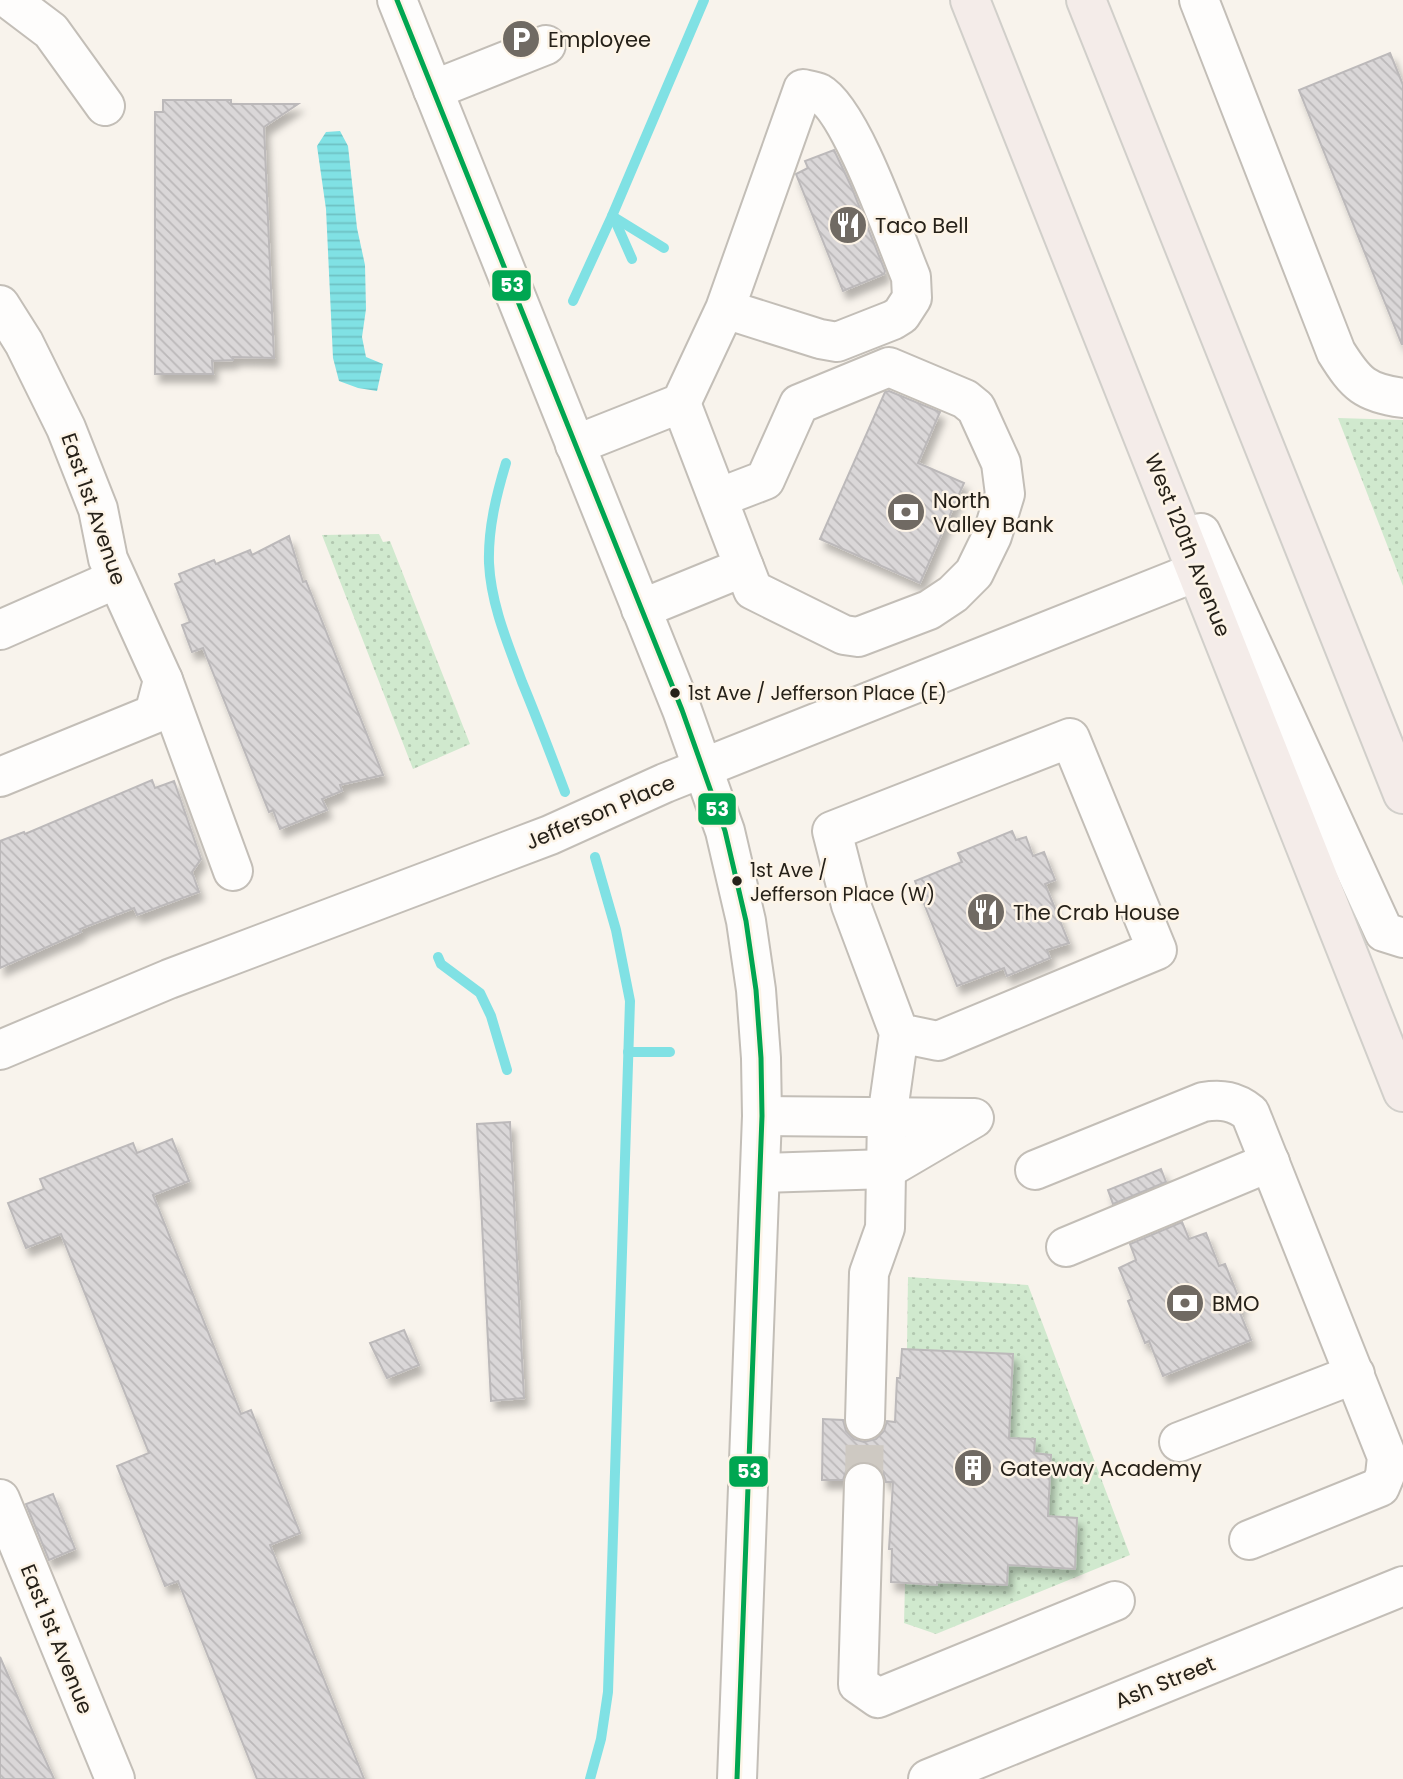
<svg xmlns="http://www.w3.org/2000/svg" width="1403" height="1779" viewBox="0 0 1403 1779" font-family="Poppins,sans-serif">
  <style>
    .green { fill: url(#green-dots) }
    .water { fill: url(#water-rules) }
    .lines { fill: none; stroke-linecap: round; stroke-linejoin: round }
    .stream { stroke: #80e1e4; stroke-width: 10 }
    .building { fill: url(#building-back-hatch); stroke: #bcb9ba; stroke-width: 2; filter: url(#shadow) }
    .minor-tunnel { stroke: #cec9c2; stroke-width: 38; stroke-dasharray: 38 19; stroke-linecap: butt }
    .minor-casing { stroke: #c3beb7; stroke-width: 42 }
    .major-casing { stroke: #d1cfca; stroke-width: 42 }
    .minor { stroke: #fefdfc; stroke-width: 38 }
    .major { stroke: #f4ece9; stroke-width: 38 }
    .bus-1-casing { stroke: #fdf4e7; stroke-width: 10 }
    .bus-1 { stroke: #00a651; stroke-width: 5 }
    .bus-dot { fill: #262119; stroke: #fdf4e7; stroke-width: 2.5 }
    .labels { text-anchor: middle; dominant-baseline: central; stroke-width: 5; stroke-linejoin: round; paint-order: stroke }
    .bus-label { font-size: 19px; fill: #262119; stroke: #fdf4e7; text-anchor: start }
    .poi-label { font-size: 21px; fill: #262119; stroke: #fdf4e7; text-anchor: start }
    .street-label { font-size: 21px; fill: #262119; stroke: #fdf4e7 }
    .line-badge { stroke: #fdf4e7; stroke-width: 2.5 }
    .badge-label { font-size: 19px; text-anchor: middle; font-weight: bold; fill: #fff }
  </style>
  <defs>
    <pattern id="green-dots" width="8" height="8" patternUnits="userSpaceOnUse" patternTransform="scale(1.75)"><rect width="8" height="8" fill="#d0e9ce"/><path d="M2 2h.1M6 6h.1" fill="none" stroke="#b2c8b0" stroke-width="1.8" stroke-linecap="round"/></pattern>
    <pattern id="water-rules" width="6" height="5" patternUnits="userSpaceOnUse" patternTransform="scale(1.75)"><rect width="6" height="5" fill="#80e1e4"/><path d="M0 2.5h6" fill="none" stroke="#6ec1c3"/></pattern>
    <pattern id="building-back-hatch" width="6" height="6" patternUnits="userSpaceOnUse" patternTransform="scale(1.75)"><rect width="6" height="6" fill="#dad7d8"/><path d="M-1 5l2 2M0 0l6 6M5-1l2 2" fill="none" stroke="#bbb8b9"/></pattern>
    <filter id="shadow"><feDropShadow dx="4.5" dy="8" stdDeviation="3.5" flood-color="#0004"/></filter>
  </defs>
  <rect width="100%" height="100%" fill="#f8f3ec"/>
  <g class="green">
    <polygon points="1338,418 1403,420 1403,586"/>
    <polygon points="379,534 383,542 390,541 470,744 413,769 322,535"/>
    <polygon points="908,1277 1028,1285 1130,1555 936,1634 904,1623 905,1583 937,1585 937,1576 956,1583 1007,1585 1008,1565 1075,1569 1077,1518 1048,1516 1051,1455 1034,1453 1035,1439 1009,1438 1013,1354 907,1349"/>
  </g>
  <polygon class="water" points="340,131 348,146 357,228 365,265 366,309 362,337 366,357 383,364 377,391 358,388 339,381 333,358 326,209 317,146 326,132"/>
  <g class="lines">
    <g class="stream">
      <polyline points="612,216 664,248"/>
      <polyline points="613,216 632,259"/>
      <polyline points="573,301 612,216 704,0"/>
      <path d="M506,463c-10,33 -18,66 -17,100 2,42 19,81 33,119 15,36 29,73 43,110"/>
      <polyline points="438,957 441,964 480,993 491,1016 507,1070"/>
      <polyline points="628,1052 670,1052"/>
      <polyline points="590,1779 601,1739 608,1692 630,1001 616,930 595,857"/>
    </g>
  </g>
  <g class="building">
    <polygon points="1390,53 1403,85 1402,345 1299,90"/>
    <polygon points="163,100 231,100 231,104 298,104 264,127 274,358 233,357 233,360 212,361 213,374 155,374 155,112 163,112"/>
    <polygon points="834,150 851,186 885,271 884,274 843,291 796,174 808,168 805,161"/>
    <polygon points="889,391 940,412 918,463 964,483 920,583 820,539 885,392"/>
    <polygon points="289,536 303,582 306,581 383,775 340,785 342,791 322,799 327,810 280,829 273,810 269,812 203,648 192,652 182,625 190,622 175,584 182,581 179,574 214,560 216,564 250,550 252,555"/>
    <polygon points="152,780 155,788 174,781 201,859 192,872 199,892 137,915 134,908 80,929 81,932 0,968 0,841 24,832 25,834"/>
    <polygon points="1012,831 1016,840 1026,837 1033,856 1044,852 1055,880 1045,884 1069,943 1047,950 1050,958 1007,976 1004,968 957,986 915,881 962,862 958,853"/>
    <polygon points="510,1122 524,1398 491,1401 477,1124"/>
    <polygon points="172,1139 189,1181 153,1195 241,1414 251,1410 300,1533 270,1545 364,1779 257,1779 178,1581 165,1586 117,1466 149,1453 61,1234 26,1248 8,1203 44,1189 40,1179 133,1143 137,1153"/>
    <polygon points="1161,1169 1166,1182 1113,1204 1108,1190"/>
    <polygon points="1182,1222 1189,1239 1206,1233 1219,1266 1225,1264 1242,1306 1238,1308 1251,1340 1163,1376 1149,1341 1145,1343 1128,1301 1132,1299 1119,1268 1136,1260 1130,1244"/>
    <polygon points="404,1330 419,1365 387,1378 370,1343"/>
    <polygon points="902,1349 1013,1354 1009,1438 1035,1439 1034,1453 1051,1455 1048,1516 1077,1518 1075,1569 1008,1565 1007,1585 937,1582 937,1585 891,1582 892,1549 889,1549 893,1482 886,1482 883,1472 876,1465 865,1461 853,1464 846,1471 843,1480 822,1480 823,1419 843,1420 846,1431 854,1439 864,1442 876,1439 884,1431 887,1421 895,1422 897,1378 900,1378"/>
    <polygon points="53,1494 75,1549 49,1560 26,1504"/>
    <polygon points="0,1657 39,1746 54,1779 0,1779"/>
  </g>
  <g class="lines">
    <polyline class="minor-tunnel" points="864,1483 865,1420"/>
    <defs>
      <g id="minor">
        <polyline points="10,0 51,31 105,106"/>
        <polyline points="397,0 682,710 725,831 746,921 756,990 761,1058 762,1116 737,1779"/>
        <path d="M1199,0l137,352c20,32 29,41 67,46"/>
        <polyline points="433,90 546,45"/>
        <polyline points="0,305 24,343 66,428 98,509 108,559 163,680 154,714 0,777"/>
        <path d="M575,445l106,-42 44,-94 78,-220c5,1 12,2 16,4 33,18 76,146 92,184l1,21 -11,17 -8,5 -56,22 -17,-3 -95,-30"/>
        <polyline points="718,498 765,480 799,404 889,367 965,399 976,408 1001,463 1005,494 992,536 974,573 953,594 929,610 858,637 844,635 753,590 744,567"/>
        <polyline points="1201,533 1384,932 1403,938"/>
        <polyline points="641,609 744,567 681,403"/>
        <polyline points="0,630 116,579"/>
        <polyline points="163,680 233,871"/>
        <polyline points="0,1050 169,979 550,835 665,783 1198,571"/>
        <polyline points="762,1116 971,1118"/>
        <path d="M1035,1170l168,-68c19,-3 32,-1 47,11l137,344 -2,18 -5,12 -131,53"/>
        <polyline points="761,1173 887,1169 974,1118"/>
        <polyline points="1066,1247 1270,1162"/>
        <polyline points="865,1420 869,1273 885,1228 887,1118 899,1033 851,905 832,831 1070,738 1157,950 938,1041 899,1033"/>
        <polyline points="1179,1442 1355,1374"/>
        <polyline points="864,1483 858,1684 878,1698 1115,1601"/>
        <polyline points="0,1499 115,1779"/>
        <polyline points="928,1779 1403,1586"/>
      </g>
      <g id="major">
        <polyline points="970,0 1403,1092"/>
        <polyline points="1086,0 1403,794"/>
      </g>
    </defs>
    <use href="#minor" class="minor-casing"/>
    <use href="#major" class="major-casing"/>
    <use href="#minor" class="minor"/>
    <use href="#major" class="major"/>
    <defs>
      <polyline id="bus-1" points="397,0 682,710 725,831 746,921 756,990 761,1058 762,1116 737,1779"/>
    </defs>
    <use href="#bus-1" class="bus-1-casing"/>
    <use href="#bus-1" class="bus-1"/>
  </g>
  <defs>
    <symbol id="parking-disc" viewBox="-11 -11 22 22"><circle r="9.5" fill="#706a63" stroke="#fdf4e7"/><path d="M-3.5-5.5H1a3.5 3.5 0 0 1 0 7H-1V5.5H-3.5ZM-1-3.4V-.6H.8a1.4 1.4 0 0 0 0-2.8Z" fill="#fff"/></symbol>
    <symbol id="restaurant-disc" viewBox="-11 -11 22 22"><circle r="9.5" fill="#706a63" stroke="#fdf4e7"/><path d="M-5-6h1v4h1v-4h1v4h1v-4h1v5L-1.5 .5V6h-2V.5L-5-1ZM5-6V6H3V1.5H1.5Q1.5-4 5-6Z" fill="#fff"/></symbol>
    <symbol id="bank-disc" viewBox="-11 -11 22 22"><circle r="9.5" fill="#706a63" stroke="#fdf4e7"/><path d="M-6-4H6V4H-6ZM0-2.3a2.3 2.3 0 1 0 0 4.6a2.3 2.3 0 1 0 0-4.6Z" fill="#fff"/></symbol>
    <symbol id="building-disc" viewBox="-11 -11 22 22"><circle r="9.5" fill="#706a63" stroke="#fdf4e7"/><path d="M-4-6H4V6H1V3H-1V6H-4ZM-2.5-4.3h1.7v1.8h-1.7ZM.8-4.3h1.7v1.8H.8ZM-2.5-1h1.7V.8h-1.7ZM.8-1h1.7V.8H.8Z" fill="#fff"/></symbol>
  </defs>
  <g fill-rule="evenodd">
    <use href="#parking-disc" x="499" y="17" width="44" height="44"/>
    <use href="#restaurant-disc" x="826" y="203" width="44" height="44"/>
    <use href="#bank-disc" x="884" y="490" width="44" height="44"/>
    <use href="#restaurant-disc" x="964" y="890" width="44" height="44"/>
    <use href="#bank-disc" x="1163" y="1281" width="44" height="44"/>
    <use href="#building-disc" x="951" y="1446" width="44" height="44"/>
  </g>
  <g class="bus-dot">
    <circle cx="675" cy="693" r="6"/>
    <circle cx="737" cy="881" r="6"/>
  </g>
  <g class="labels">
    <g class="bus-label">
      <text x="688" y="693">1st Ave / Jefferson Place (E)</text>
      <text x="750" y="870">1st Ave /<tspan x="750" dy="24">Jefferson Place (W)</tspan></text>
    </g>
    <g class="poi-label">
      <text x="548" y="39">Employee</text>
      <text x="875" y="225">Taco Bell</text>
      <text x="933" y="500">North<tspan x="933" dy="24">Valley Bank</tspan></text>
      <text x="1013" y="912">The Crab House</text>
      <text x="1212" y="1303">BMO</text>
      <text x="1000" y="1468">Gateway Academy</text>
    </g>
    <g class="street-label">
      <text transform="translate(94 509) rotate(71)">East 1st Avenue</text>
      <text transform="translate(1188 545) rotate(68)">West 120th Avenue</text>
      <text transform="translate(600 812) rotate(-23)">Jefferson Place</text>
      <text transform="translate(57 1639) rotate(68)">East 1st Avenue</text>
      <text transform="translate(1165 1682) rotate(-22)">Ash Street</text>
    </g>
  </g>
  <g class="line-badge">
    <rect x="491" y="269" width="41" height="33" rx="7" fill="#00a651"/>
    <rect x="697" y="792" width="40" height="34" rx="7" fill="#00a651"/>
    <rect x="728" y="1455" width="41" height="33" rx="7" fill="#00a651"/>
  </g>
  <g class="badge-label">
    <text x="512" y="292">53</text>
    <text x="717" y="816">53</text>
    <text x="749" y="1478">53</text>
  </g>
</svg>
